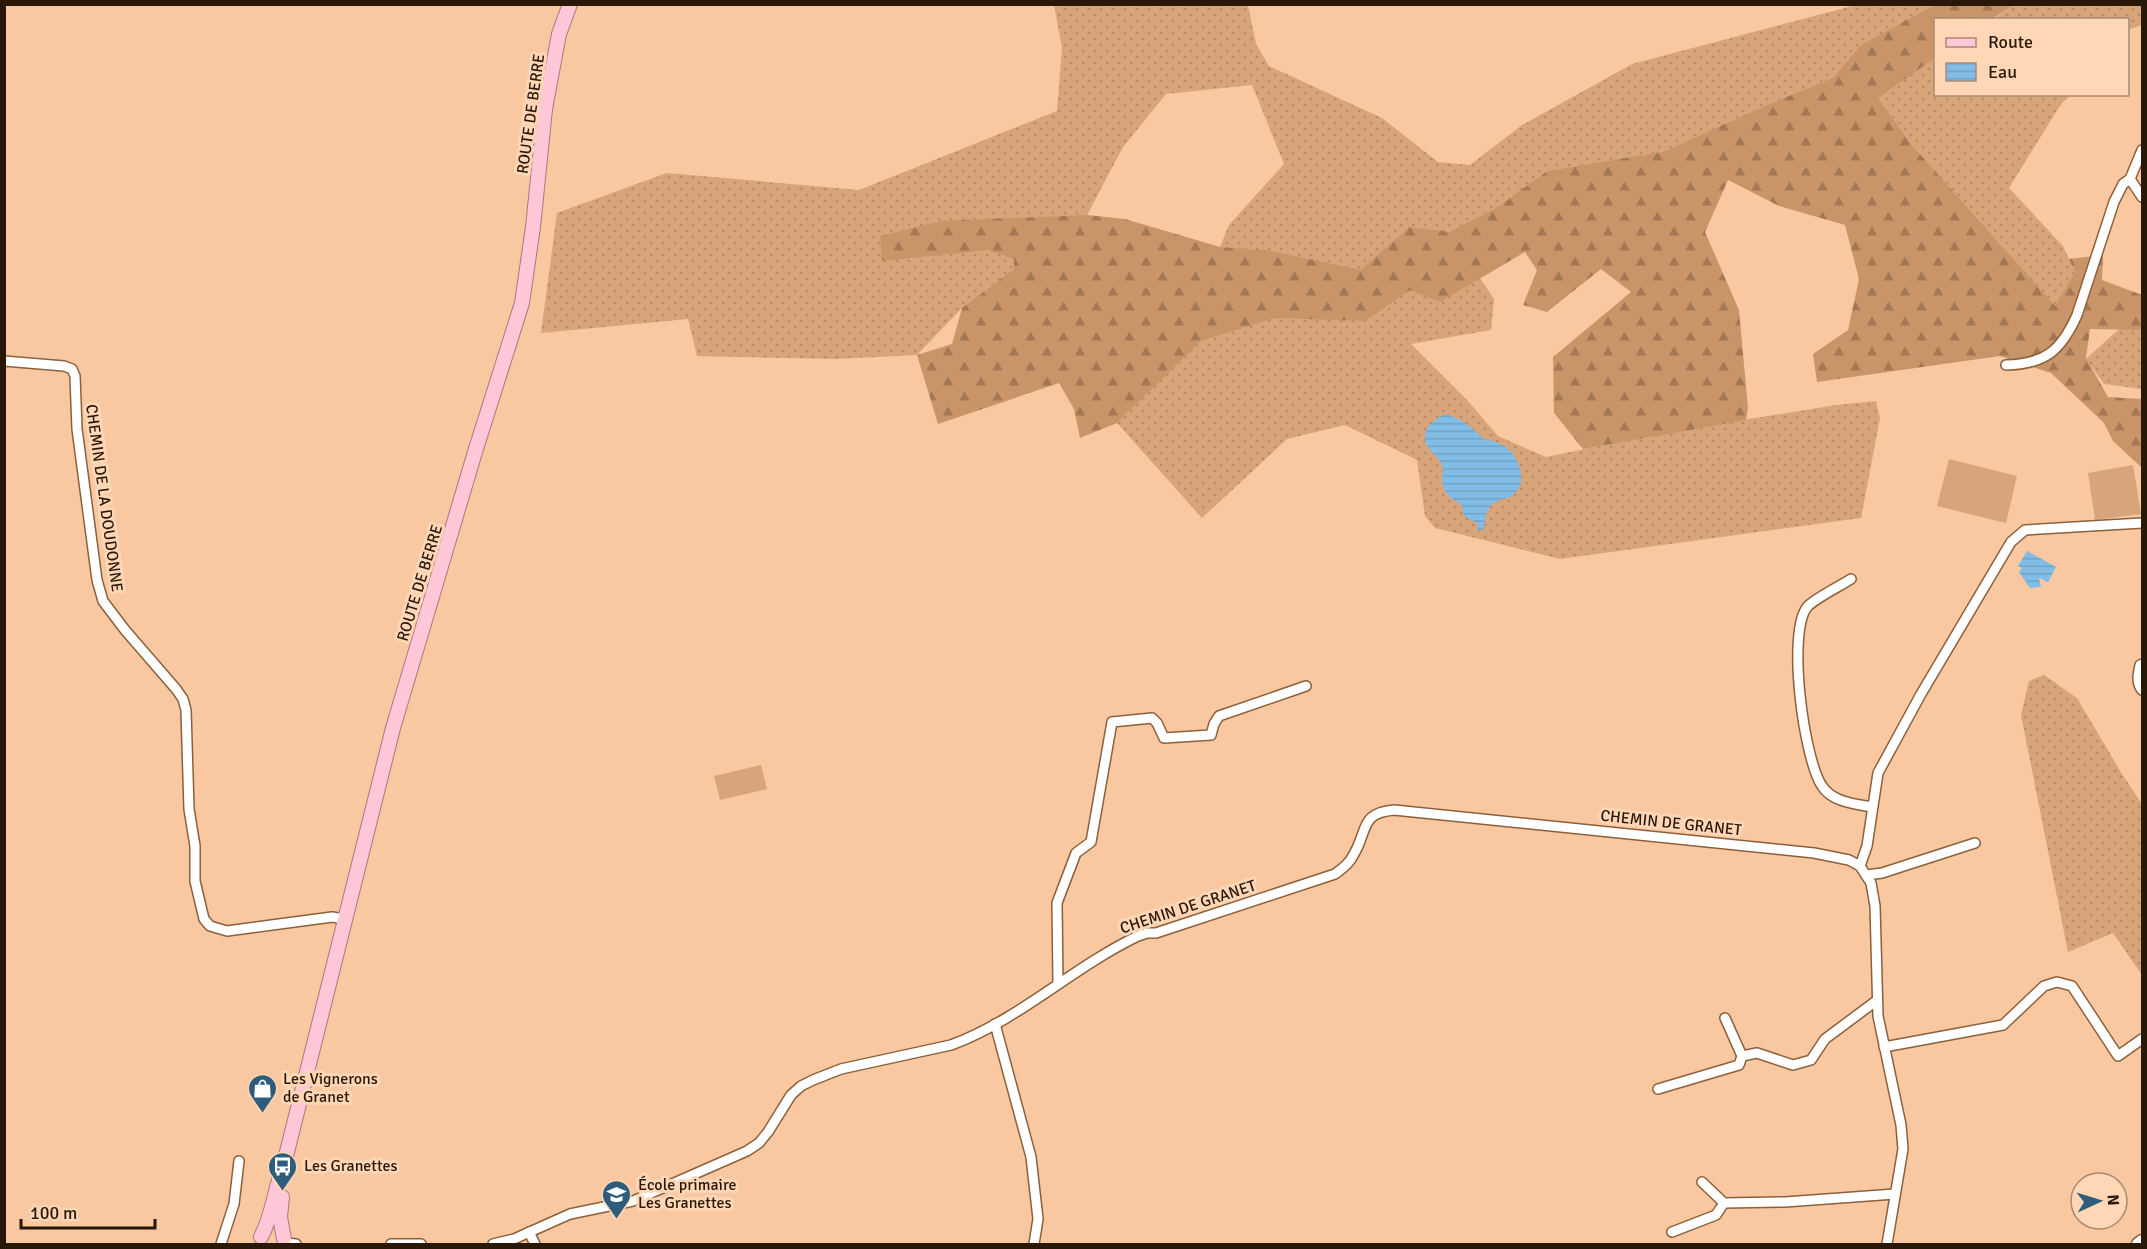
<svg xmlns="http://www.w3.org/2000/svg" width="2147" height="1249" viewBox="0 0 2147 1249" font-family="Signika,sans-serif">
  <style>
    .grass { fill: url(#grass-dots) }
    .forest { fill: url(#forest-firs) }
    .pitch { fill: #d8a47a }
    .water { fill: url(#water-rules) }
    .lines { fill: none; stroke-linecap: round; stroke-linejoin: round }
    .street-casing { stroke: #8c603b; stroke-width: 12 }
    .secondary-casing { stroke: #8c603b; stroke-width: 15 }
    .primary-casing { stroke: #b3727f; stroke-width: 16 }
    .street { stroke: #fff; stroke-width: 9 }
    .secondary { stroke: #fff; stroke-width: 12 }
    .primary { stroke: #fec8d9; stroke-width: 14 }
    .labels { text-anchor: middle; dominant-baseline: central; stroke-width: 6; stroke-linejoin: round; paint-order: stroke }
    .street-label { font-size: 16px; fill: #291708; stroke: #ffd7b7 }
    .poi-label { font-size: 16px; fill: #291708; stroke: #ffd7b7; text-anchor: start }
  </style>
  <defs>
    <pattern id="grass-dots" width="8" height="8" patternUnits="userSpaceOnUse" patternTransform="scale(1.5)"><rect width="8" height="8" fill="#d8a47a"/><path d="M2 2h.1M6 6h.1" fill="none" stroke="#b98c68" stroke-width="1.8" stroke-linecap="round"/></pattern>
    <pattern id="forest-firs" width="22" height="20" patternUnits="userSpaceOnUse" patternTransform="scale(1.5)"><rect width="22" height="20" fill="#ca9469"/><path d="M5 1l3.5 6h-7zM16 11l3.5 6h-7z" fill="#a47854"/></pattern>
    <pattern id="water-rules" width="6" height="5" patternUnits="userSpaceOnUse" patternTransform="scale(1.5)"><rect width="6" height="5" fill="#81bde7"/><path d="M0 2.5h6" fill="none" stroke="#6fa2c5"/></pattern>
  </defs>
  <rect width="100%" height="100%" fill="#f9c7a0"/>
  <g class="grass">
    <polygon points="1054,5 1248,5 1256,44 1269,66 1382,118 1438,162 1470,165 1522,125 1632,64 1856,5 1973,5 1936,20 1936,94 2070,95 2061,104 2009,188 2063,246 2075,272 2055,307 1912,145 1878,98 1834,77 1746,114 1665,151 1547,171 1499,206 1449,232 1494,299 1491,330 1411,344 1468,401 1498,436 1546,457 1657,434 1836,405 1876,401 1880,418 1861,518 1560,559 1435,528 1425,516 1417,460 1345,425 1287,439 1202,518 1117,423 1200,341 1220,247 1229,225 1284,164 1252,85 1166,94 1123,147 1087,215 962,308 917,355 836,359 697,356 688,319 541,333 557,213 667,173 859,190 1057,111 1062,48"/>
    <polygon points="2014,5 2142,5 2142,25 2130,29 2128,33 2128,20 1992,20"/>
    <polygon points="2121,327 2142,328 2142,389 2104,384 2086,359"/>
    <polygon points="2044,675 2077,698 2122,774 2142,804 2142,975 2113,933 2068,952 2021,715 2029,681"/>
  </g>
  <polygon class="forest" points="1935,5 2014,5 1992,19 1936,20 1935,58 1878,98 1912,145 2055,306 2075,272 2069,259 2103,255 2102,280 2142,295 2142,330 2090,329 2086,358 2108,397 2142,399 2142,468 2113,441 2104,423 2051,373 2000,356 1817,382 1813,354 1848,330 1859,279 1845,225 1779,206 1728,180 1705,232 1739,310 1748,408 1746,420 1583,449 1554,413 1553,357 1631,292 1601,269 1547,312 1523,305 1537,270 1525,252 1440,302 1410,290 1365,321 1274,318 1201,341 1117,423 1080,438 1074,409 1059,383 938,424 917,355 952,344 962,308 1014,269 1014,259 988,250 882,261 880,236 941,221 1087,215 1125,219 1220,247 1271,251 1361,270 1409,227 1449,232 1499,206 1547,171 1665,151 1746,114 1834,77 1861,45"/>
  <g class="pitch">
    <polygon points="1949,459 2017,476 2006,523 1937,506"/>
    <polygon points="2133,465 2141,514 2095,520 2088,473"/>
    <polygon points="761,765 767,789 720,800 714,776"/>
  </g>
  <g class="water">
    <path d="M1446,414c16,6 26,12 37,25 9,1 18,4 25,10 12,10 20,35 5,46 -8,5 -18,4 -24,13 -5,7 -3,15 -6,22l-5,1 -1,-8 -13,-7 -3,-12c-11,-6 -19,-12 -19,-25 0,-6 2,-9 0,-14 -3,-7 -8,-10 -12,-15 -13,-16 1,-30 16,-36z"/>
    <polygon points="2027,551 2056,567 2048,582 2039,578 2041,587 2030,588 2019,572 2022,568 2018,566"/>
  </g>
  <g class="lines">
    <defs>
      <g id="street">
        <polyline points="2130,179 2142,197"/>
        <polyline points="4,361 64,366 72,369 75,376 77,429 97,580 103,601 125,630 176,689 183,699 186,710 189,809 195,846 195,881 204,919 210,926 227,931 332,917 344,919"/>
        <path d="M2006,365c39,-1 55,-14 71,-50l37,-113 9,-18 7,-5 12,-29"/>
        <path d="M1851,579c-11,7 -35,19 -43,27 -22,24 -4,154 14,180 10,16 33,18 50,21"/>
        <path d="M2142,664l-2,1c-2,9 -4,18 2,25"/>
        <polyline points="1860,866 1867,846 1878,773 1921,694 2011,542 2025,530 2142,523"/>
        <polyline points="1867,875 1882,873 1975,843"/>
        <polyline points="1058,983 1057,903 1076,853 1091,842 1112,722 1152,718 1157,723 1164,738 1211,735 1214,724 1219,716 1306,686"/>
        <polyline points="1725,1018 1742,1056 1757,1053 1793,1065 1811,1060 1825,1039 1876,1001"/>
        <polyline points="995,1024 1031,1157 1038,1219 1034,1244"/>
        <polyline points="1884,1047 2003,1025 2044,986 2057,982 2072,986 2118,1056 2142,1039"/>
        <polyline points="1658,1089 1739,1065 1742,1056"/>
        <polyline points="1702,1182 1724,1203"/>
        <polyline points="529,1232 535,1244"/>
        <polyline points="1672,1232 1716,1215 1724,1203 1785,1202 1895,1194"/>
        <polyline points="287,1243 296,1244"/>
        <polyline points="221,1244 234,1204 239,1161"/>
        <polyline points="391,1244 421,1244"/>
        <path d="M493,1244l21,-5 56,-25 63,-13 114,-50 12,-8 9,-11 23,-37 10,-9 12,-6 28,-11 110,-24c68,-25 122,-78 187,-109l9,-3h9l179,-59c8,-6 15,-11 19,-20 14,-24 6,-41 40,-44l420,43 35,7 11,6 11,17 4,23 3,110 23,109 2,24 -16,95"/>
      </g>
      <polyline id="secondary" points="2138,1244 2142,1241"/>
      <g id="primary">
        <polyline points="282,1197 280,1217 284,1239"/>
        <path d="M261,1237c12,-23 13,-45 22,-69l110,-440 82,-276 47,-149 11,-76 12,-118 14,-75 11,-30"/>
      </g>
    </defs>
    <use href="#street" class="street-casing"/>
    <use href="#secondary" class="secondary-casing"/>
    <use href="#primary" class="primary-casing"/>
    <use href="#street" class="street"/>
    <use href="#secondary" class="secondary"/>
    <use href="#primary" class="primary"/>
  </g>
  <defs>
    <symbol id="shop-pin" viewBox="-11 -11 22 30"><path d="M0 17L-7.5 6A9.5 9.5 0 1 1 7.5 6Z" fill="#2e5c7b" stroke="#ffd7b7"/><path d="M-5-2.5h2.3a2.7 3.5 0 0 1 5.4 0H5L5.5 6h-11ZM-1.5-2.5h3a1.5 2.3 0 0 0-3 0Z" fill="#fff"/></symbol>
    <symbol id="bus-pin" viewBox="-11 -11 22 30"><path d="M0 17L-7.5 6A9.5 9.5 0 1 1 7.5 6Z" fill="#2e5c7b" stroke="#ffd7b7"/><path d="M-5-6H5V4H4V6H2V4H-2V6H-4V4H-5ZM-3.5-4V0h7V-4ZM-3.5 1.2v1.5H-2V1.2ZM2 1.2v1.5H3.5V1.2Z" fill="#fff"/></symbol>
    <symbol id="school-pin" viewBox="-11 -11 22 30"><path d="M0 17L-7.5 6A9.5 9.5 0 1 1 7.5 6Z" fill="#2e5c7b" stroke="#ffd7b7"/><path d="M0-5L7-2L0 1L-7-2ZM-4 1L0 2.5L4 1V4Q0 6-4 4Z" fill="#fff"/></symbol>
  </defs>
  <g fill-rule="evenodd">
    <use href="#shop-pin" x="246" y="1072" width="33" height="45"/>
    <use href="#bus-pin" x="266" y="1150" width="33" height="45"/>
    <use href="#school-pin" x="600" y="1178" width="33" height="45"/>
  </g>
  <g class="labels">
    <g class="street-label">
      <text transform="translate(531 114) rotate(-82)">ROUTE DE BERRE</text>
      <text transform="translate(104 498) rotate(82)">CHEMIN DE LA DOUDONNE</text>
      <text transform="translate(420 583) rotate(-73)">ROUTE DE BERRE</text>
      <text transform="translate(1671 823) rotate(6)">CHEMIN DE GRANET</text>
      <text transform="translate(1188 907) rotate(-18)">CHEMIN DE GRANET</text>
    </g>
    <g class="poi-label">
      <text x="283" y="1079">Les Vignerons<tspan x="283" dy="18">de Granet</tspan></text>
      <text x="304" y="1166">Les Granettes</text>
      <text x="638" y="1185">École primaire<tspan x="638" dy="18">Les Granettes</tspan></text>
    </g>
  </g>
  <rect width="2147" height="1249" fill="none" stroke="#291708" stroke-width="12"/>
  <rect x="1934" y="18" width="195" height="78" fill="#ffd7b7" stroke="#a98a71" stroke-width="1.5"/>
  <rect x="1946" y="38" width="30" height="9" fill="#fec8d9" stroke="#a98a71" stroke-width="1.5"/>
  <text x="1988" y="48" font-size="18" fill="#291708">Route</text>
  <rect x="1946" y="63" width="30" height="18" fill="url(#water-rules)" stroke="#a98a71" stroke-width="1.5"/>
  <text x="1988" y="78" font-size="18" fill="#291708">Eau</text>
  <g transform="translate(2099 1201) rotate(86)"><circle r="28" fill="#ffd7b7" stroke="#a98a71" stroke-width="1.5"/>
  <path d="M0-4.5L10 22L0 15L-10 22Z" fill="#2e5c7b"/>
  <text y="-9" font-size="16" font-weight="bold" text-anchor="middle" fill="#291708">N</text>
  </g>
  <path d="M21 1219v9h134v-9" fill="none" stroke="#291708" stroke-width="3"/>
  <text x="30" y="1219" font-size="18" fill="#291708" stroke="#ffd7b7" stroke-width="4.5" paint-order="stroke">100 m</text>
</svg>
